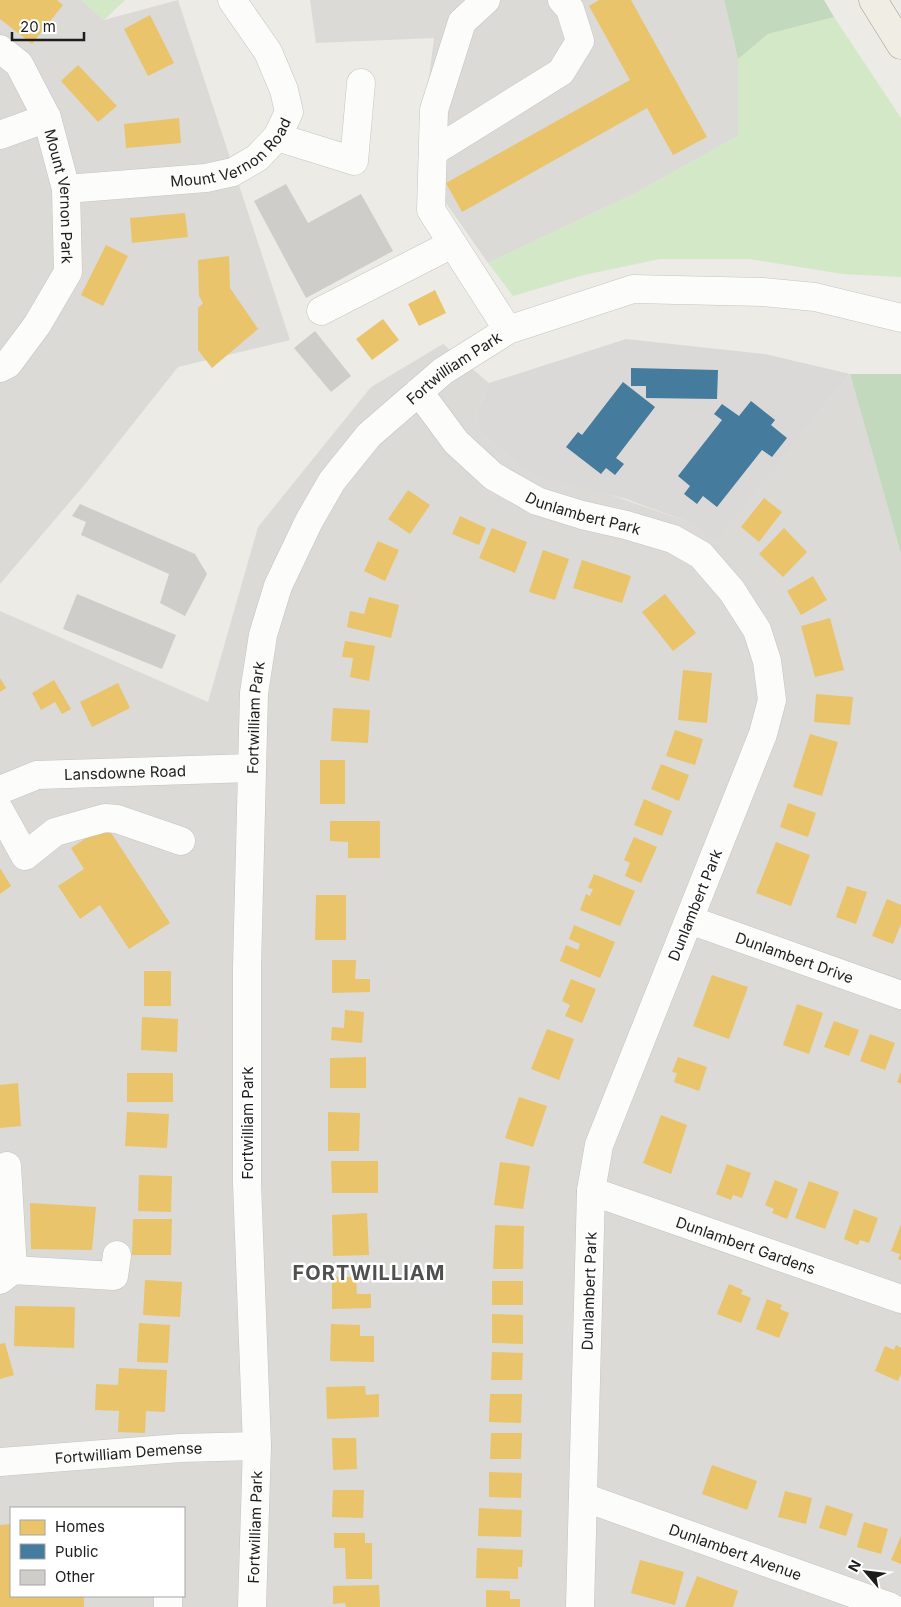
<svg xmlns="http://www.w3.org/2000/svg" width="901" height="1607" viewBox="0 0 901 1607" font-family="Inter,sans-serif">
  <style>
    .residential { fill: #dbdad7; fill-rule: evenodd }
    .religious { fill: #dad9d7 }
    .grass { fill: #d3e8c7 }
    .forest { fill: #c3d9bd }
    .homes { fill: #e9c46a }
    .public { fill: #457b9d }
    .building { fill: #cecdc9 }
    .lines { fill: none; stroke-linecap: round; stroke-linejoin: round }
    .minor-casing { stroke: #c4c4c2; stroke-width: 29 }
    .major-casing { stroke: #a09c84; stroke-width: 29 }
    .minor { stroke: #fcfcfb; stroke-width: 28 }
    .major { stroke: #efede4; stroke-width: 28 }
    .labels { text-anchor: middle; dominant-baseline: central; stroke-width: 5; stroke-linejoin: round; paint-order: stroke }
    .street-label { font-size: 15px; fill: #1d1d1d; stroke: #fff }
    .district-label { font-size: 20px; font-weight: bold; letter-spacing: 1px; fill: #505050; stroke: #fff }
  </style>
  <rect width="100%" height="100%" fill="#ecebe6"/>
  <g class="residential">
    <polygon points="0,0 81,0 104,20 178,0 290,340 178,367 86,483 0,584"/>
    <polygon points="310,0 724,0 738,59 738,136 634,194 488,263 418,163 434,38 316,43"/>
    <path d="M443,344l46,39 -13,32 3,17 36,30 171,59 30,19 134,-166 51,180v1053h-901v-996l208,91 50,-175 113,-140zM11,1508h173v88h-173z"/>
  </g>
  <polygon class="religious" points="626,339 765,354 850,374 716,541 686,521 626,499 534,475 515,462 479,432 476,415 489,383"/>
  <g class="grass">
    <polygon points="81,0 125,0 104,20"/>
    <polygon points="834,17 901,118 901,277 843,274 749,259 660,259 584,275 513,296 488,263 634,194 738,136 738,59 768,34"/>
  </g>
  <g class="forest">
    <polygon points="724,0 824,0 834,17 768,34 738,59"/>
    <polygon points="850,374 901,374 901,554"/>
  </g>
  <g class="homes">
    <polygon points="0,0 57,0 63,5 32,44 0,19"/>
    <polygon points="599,0 631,0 707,137 673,155 647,108 462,212 446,183 630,80 589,6"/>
    <polygon points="150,15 174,63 148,76 124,29"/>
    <polygon points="78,65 117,106 98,122 61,81"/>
    <polygon points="179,118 181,143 126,148 124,124"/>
    <polygon points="185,213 188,237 132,243 130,218"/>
    <polygon points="106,245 128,256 103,306 81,295"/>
    <polygon points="229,256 230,288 258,329 212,368 198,350 198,308 203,303 199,296 198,260"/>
    <polygon points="435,290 446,313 419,326 408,304"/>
    <polygon points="383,319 399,340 372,360 356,339"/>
    <polygon points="408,490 430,505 410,534 388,519"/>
    <polygon points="764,498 782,512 759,542 741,527"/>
    <polygon points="460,516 486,528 479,545 452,534"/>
    <polygon points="492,528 527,542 515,573 479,558"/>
    <polygon points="784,528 807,552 783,577 759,554"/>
    <polygon points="378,541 399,550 385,581 364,571"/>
    <polygon points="543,550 569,559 555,600 529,592"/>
    <polygon points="582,560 631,576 622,603 573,588"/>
    <polygon points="813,576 827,600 801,615 787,591"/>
    <polygon points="665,594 696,633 673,651 642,612"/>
    <polygon points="369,597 399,605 391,638 347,627 350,611 364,614"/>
    <polygon points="830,618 844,670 815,677 801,626"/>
    <polygon points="345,641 375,646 369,681 350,677 353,658 342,657"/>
    <polygon points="683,670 712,673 707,723 678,720"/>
    <polygon points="0,678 6,688 0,692"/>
    <polygon points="54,680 71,709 62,714 55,702 41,710 32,693"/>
    <polygon points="118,683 130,708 92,727 80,702"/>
    <polygon points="816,694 853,697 850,725 814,722"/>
    <polygon points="333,708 370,710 368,743 331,741"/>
    <polygon points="675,730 703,739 695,765 666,756"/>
    <polygon points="810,734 838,742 822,796 793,787"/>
    <rect x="320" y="760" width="25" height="44"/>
    <polygon points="661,764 689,775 679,801 651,789"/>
    <polygon points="644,799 672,811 662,836 634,825"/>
    <polygon points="788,803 816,813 808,837 780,827"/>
    <polygon points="330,821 380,821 380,858 348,858 348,842 330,841"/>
    <polygon points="106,825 170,923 129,949 100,905 80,919 58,886 84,869 71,848"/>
    <polygon points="634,837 657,847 641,883 625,876 630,863 624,860"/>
    <polygon points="776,842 810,855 791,906 756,893"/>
    <polygon points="0,868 11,886 0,894"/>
    <polygon points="594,874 635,891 620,926 580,910 586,894 590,896 593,889 588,888"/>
    <polygon points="847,886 867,892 856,924 836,917"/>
    <polygon points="316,895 346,895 346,940 315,940"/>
    <polygon points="887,899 901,905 901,924 893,944 872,936"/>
    <polygon points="574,925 615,942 600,978 560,961 566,945 578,950 580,944 569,939"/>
    <polygon points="332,960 356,960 355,979 370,979 370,992 332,993"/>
    <rect x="144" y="971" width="27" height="35"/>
    <polygon points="712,975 748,987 729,1039 693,1026"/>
    <polygon points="571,979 596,989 582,1023 565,1016 570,1005 562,1001"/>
    <polygon points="797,1004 823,1013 809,1054 783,1045"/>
    <polygon points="345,1010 364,1012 362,1043 331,1040 332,1027 344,1028"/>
    <polygon points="142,1017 178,1019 177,1052 141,1050"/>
    <polygon points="834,1021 859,1030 849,1056 824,1047"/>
    <polygon points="547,1029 574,1039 559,1080 531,1069"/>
    <polygon points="870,1034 895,1043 885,1070 860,1061"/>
    <polygon points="366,1057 366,1088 330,1088 330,1058"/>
    <polygon points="678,1057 707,1067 699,1091 674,1082 677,1073 672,1072"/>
    <polygon points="901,1072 901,1084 897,1082"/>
    <rect x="127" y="1073" width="46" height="29"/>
    <polygon points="18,1083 21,1126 0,1128 0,1085"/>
    <polygon points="519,1097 547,1106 533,1147 505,1138"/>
    <polygon points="127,1112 169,1114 167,1148 125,1146"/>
    <polygon points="328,1112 360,1113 359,1151 328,1151"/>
    <polygon points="661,1115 687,1125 671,1174 643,1163"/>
    <polygon points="331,1161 378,1161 378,1193 332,1193"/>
    <polygon points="500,1162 530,1166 523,1209 494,1205"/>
    <polygon points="727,1164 751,1173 742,1198 733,1195 731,1200 716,1194"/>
    <polygon points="139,1175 172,1176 171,1212 138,1211"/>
    <polygon points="775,1180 798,1189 787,1219 772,1213 774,1209 765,1205"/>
    <polygon points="809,1181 839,1192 825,1229 795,1218"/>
    <polygon points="30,1203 96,1207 92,1250 31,1249"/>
    <polygon points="854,1209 878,1218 869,1243 860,1240 858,1245 844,1239"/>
    <polygon points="367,1213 369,1255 333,1256 332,1215"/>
    <polygon points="133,1219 172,1219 171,1255 132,1255"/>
    <polygon points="901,1224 901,1260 898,1259 900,1254 891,1251"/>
    <polygon points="495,1225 524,1226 523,1269 493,1269"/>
    <polygon points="332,1277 356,1277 357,1294 371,1294 371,1308 332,1309"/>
    <polygon points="145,1280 182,1282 180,1317 143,1315"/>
    <rect x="492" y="1281" width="31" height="24"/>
    <polygon points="729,1284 743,1290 741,1294 751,1298 741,1323 717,1314"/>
    <polygon points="767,1299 782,1305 780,1309 789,1313 779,1338 756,1329"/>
    <polygon points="15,1306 75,1307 74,1348 14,1346"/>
    <polygon points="492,1314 523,1315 523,1344 492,1343"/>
    <polygon points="139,1323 170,1325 168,1363 137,1362"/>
    <polygon points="331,1324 360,1325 360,1336 374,1336 374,1362 330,1361"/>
    <polygon points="5,1343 14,1375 0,1379 0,1344"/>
    <polygon points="896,1345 901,1348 901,1374 898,1381 875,1371 885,1346 894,1350"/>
    <polygon points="492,1352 523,1353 522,1380 491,1380"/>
    <polygon points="119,1368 167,1370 165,1412 146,1411 145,1433 118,1432 119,1411 95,1410 96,1384 118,1385"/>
    <polygon points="365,1386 366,1395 379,1394 379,1417 327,1419 326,1387"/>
    <polygon points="490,1394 522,1394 521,1423 489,1422"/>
    <polygon points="491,1433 522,1433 521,1459 490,1459"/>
    <polygon points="332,1438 356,1438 357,1469 333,1470"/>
    <polygon points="712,1465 757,1481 747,1510 702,1494"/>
    <polygon points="489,1472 522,1473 521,1498 489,1497"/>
    <polygon points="333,1490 364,1490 363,1518 332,1517"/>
    <polygon points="785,1491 812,1498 806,1524 778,1517"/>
    <polygon points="826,1505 853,1514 846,1536 819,1528"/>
    <polygon points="479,1508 522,1510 521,1537 478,1536"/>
    <polygon points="864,1522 888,1529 881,1554 857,1547"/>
    <polygon points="11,1524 11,1596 84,1596 84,1607 0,1607 0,1525"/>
    <polygon points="334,1533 365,1533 365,1543 372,1543 372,1579 346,1579 345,1548 334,1548"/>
    <polygon points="901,1536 901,1564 891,1560"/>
    <polygon points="477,1548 523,1550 522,1567 518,1567 518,1579 476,1578"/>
    <polygon points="640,1560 684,1572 675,1605 631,1593"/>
    <polygon points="697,1576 738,1591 733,1607 685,1607"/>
    <polygon points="379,1585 380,1607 346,1607 345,1603 333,1604 333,1586"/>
    <polygon points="486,1590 510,1591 510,1599 520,1599 520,1607 486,1607"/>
  </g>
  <g class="public">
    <polygon points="631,368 718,370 717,399 646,398 646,386 631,386"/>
    <polygon points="623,382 655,407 616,458 624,464 615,475 606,468 601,474 566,447 578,432 582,435"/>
    <polygon points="751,401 775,420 771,425 787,438 772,457 762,450 717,507 703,496 697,504 684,494 690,486 678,476 722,420 714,414 722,404 739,416"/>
  </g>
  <g class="building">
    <polygon points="286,184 308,223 361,194 393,251 306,298 254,201"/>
    <polygon points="315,331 351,376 331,392 294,348"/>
    <polygon points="80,504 195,554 207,574 185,616 160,603 169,574 81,535 86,522 72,516"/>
    <polygon points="77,594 176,635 162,669 63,629"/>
  </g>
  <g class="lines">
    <defs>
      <g id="minor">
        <polyline points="486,0 462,22 434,110 431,210 508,330"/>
        <path id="s1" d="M0,49l19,15 28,54 19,71 2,83 -31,53 -29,39 -8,4"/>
        <polyline points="0,135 47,118"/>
        <polyline points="277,137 354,161 361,83"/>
        <polyline points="433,152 561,72 580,41 570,9 562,0"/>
        <path id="s2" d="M66,189l140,-11 27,-6 24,-14 20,-21 12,-25 -5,-22 -16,-38 -36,-52"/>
        <polyline points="321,311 452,244"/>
        <path id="s3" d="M419,392l37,50 37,34 44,25 45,14 44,10 47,14 28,16 31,36 25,39 10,31 5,39 -9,34 -164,411 -8,46 -11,416"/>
        <path id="s4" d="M0,790l37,-15 214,-7"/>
        <polyline points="0,811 25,856 55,832 105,818 117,819 181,841"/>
        <path id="s5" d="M690,920l211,75"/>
        <polyline points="7,1166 13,1270"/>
        <path id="s6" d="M591,1191l310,108"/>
        <polyline points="0,1280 13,1270 114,1276 117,1255"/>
        <path id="s7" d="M0,1462l180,-14 77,-2"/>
        <path id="s8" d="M583,1497l308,110"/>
        <polyline points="168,1607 168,1596"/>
        <path id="s9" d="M252,1607l5,-161 -10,-263v-216l7,-274 9,-58 15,-49 31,-65 23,-40 37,-46 74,-64 65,-41 125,-41 130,3 52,5 86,21"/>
      </g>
      <polyline id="major" points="873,0 901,45"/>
    </defs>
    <use href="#minor" class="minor-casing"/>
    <use href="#major" class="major-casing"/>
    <use href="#minor" class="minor"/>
    <use href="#major" class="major"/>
  </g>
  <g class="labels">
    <g class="street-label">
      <text stroke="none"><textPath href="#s2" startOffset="175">Mount Vernon Road</textPath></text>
      <text stroke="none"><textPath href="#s1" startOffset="165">Mount Vernon Park</textPath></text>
      <text stroke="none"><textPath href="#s9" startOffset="1310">Fortwilliam Park</textPath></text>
      <text stroke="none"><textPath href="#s3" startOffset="211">Dunlambert Park</textPath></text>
      <text stroke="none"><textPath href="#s9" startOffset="890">Fortwilliam Park</textPath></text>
      <text stroke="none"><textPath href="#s4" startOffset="128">Lansdowne Road</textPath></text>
      <text transform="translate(695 905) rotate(-68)">Dunlambert Park</text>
      <text stroke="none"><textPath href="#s5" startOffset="111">Dunlambert Drive</textPath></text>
      <text transform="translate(247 1123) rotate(-90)">Fortwilliam Park</text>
      <text stroke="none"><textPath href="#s6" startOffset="164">Dunlambert Gardens</textPath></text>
      <text transform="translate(589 1291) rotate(-88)">Dunlambert Park</text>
      <text stroke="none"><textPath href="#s7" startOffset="129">Fortwilliam Demense</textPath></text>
      <text stroke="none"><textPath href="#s9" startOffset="80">Fortwilliam Park</textPath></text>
      <text stroke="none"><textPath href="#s8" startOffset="162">Dunlambert Avenue</textPath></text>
    </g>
    <g class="district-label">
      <text x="369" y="1273">FORTWILLIAM</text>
    </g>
  </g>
  <rect x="10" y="1507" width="175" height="90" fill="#ffffff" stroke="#a5a5a5"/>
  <rect x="20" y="1520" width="25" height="15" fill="#e9c46a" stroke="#a5a5a5"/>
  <text x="55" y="1532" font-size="15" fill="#1d1d1d">Homes</text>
  <rect x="20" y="1544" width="25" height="15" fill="#457b9d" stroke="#a5a5a5"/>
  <text x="55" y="1557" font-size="15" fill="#1d1d1d">Public</text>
  <rect x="20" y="1570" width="25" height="15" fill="#cecdc9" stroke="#a5a5a5"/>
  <text x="55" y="1582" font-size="15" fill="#1d1d1d">Other</text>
  <g transform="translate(866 1572) rotate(298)" stroke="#ffffff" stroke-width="4" paint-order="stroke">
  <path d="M0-4L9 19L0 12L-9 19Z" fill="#1d1d1d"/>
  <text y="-8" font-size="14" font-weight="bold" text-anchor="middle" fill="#1d1d1d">N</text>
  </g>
  <path d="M12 32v8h72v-8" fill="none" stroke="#1d1d1d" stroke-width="2.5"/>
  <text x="20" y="32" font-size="15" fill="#1d1d1d" stroke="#ffffff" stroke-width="4" paint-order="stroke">20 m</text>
</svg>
